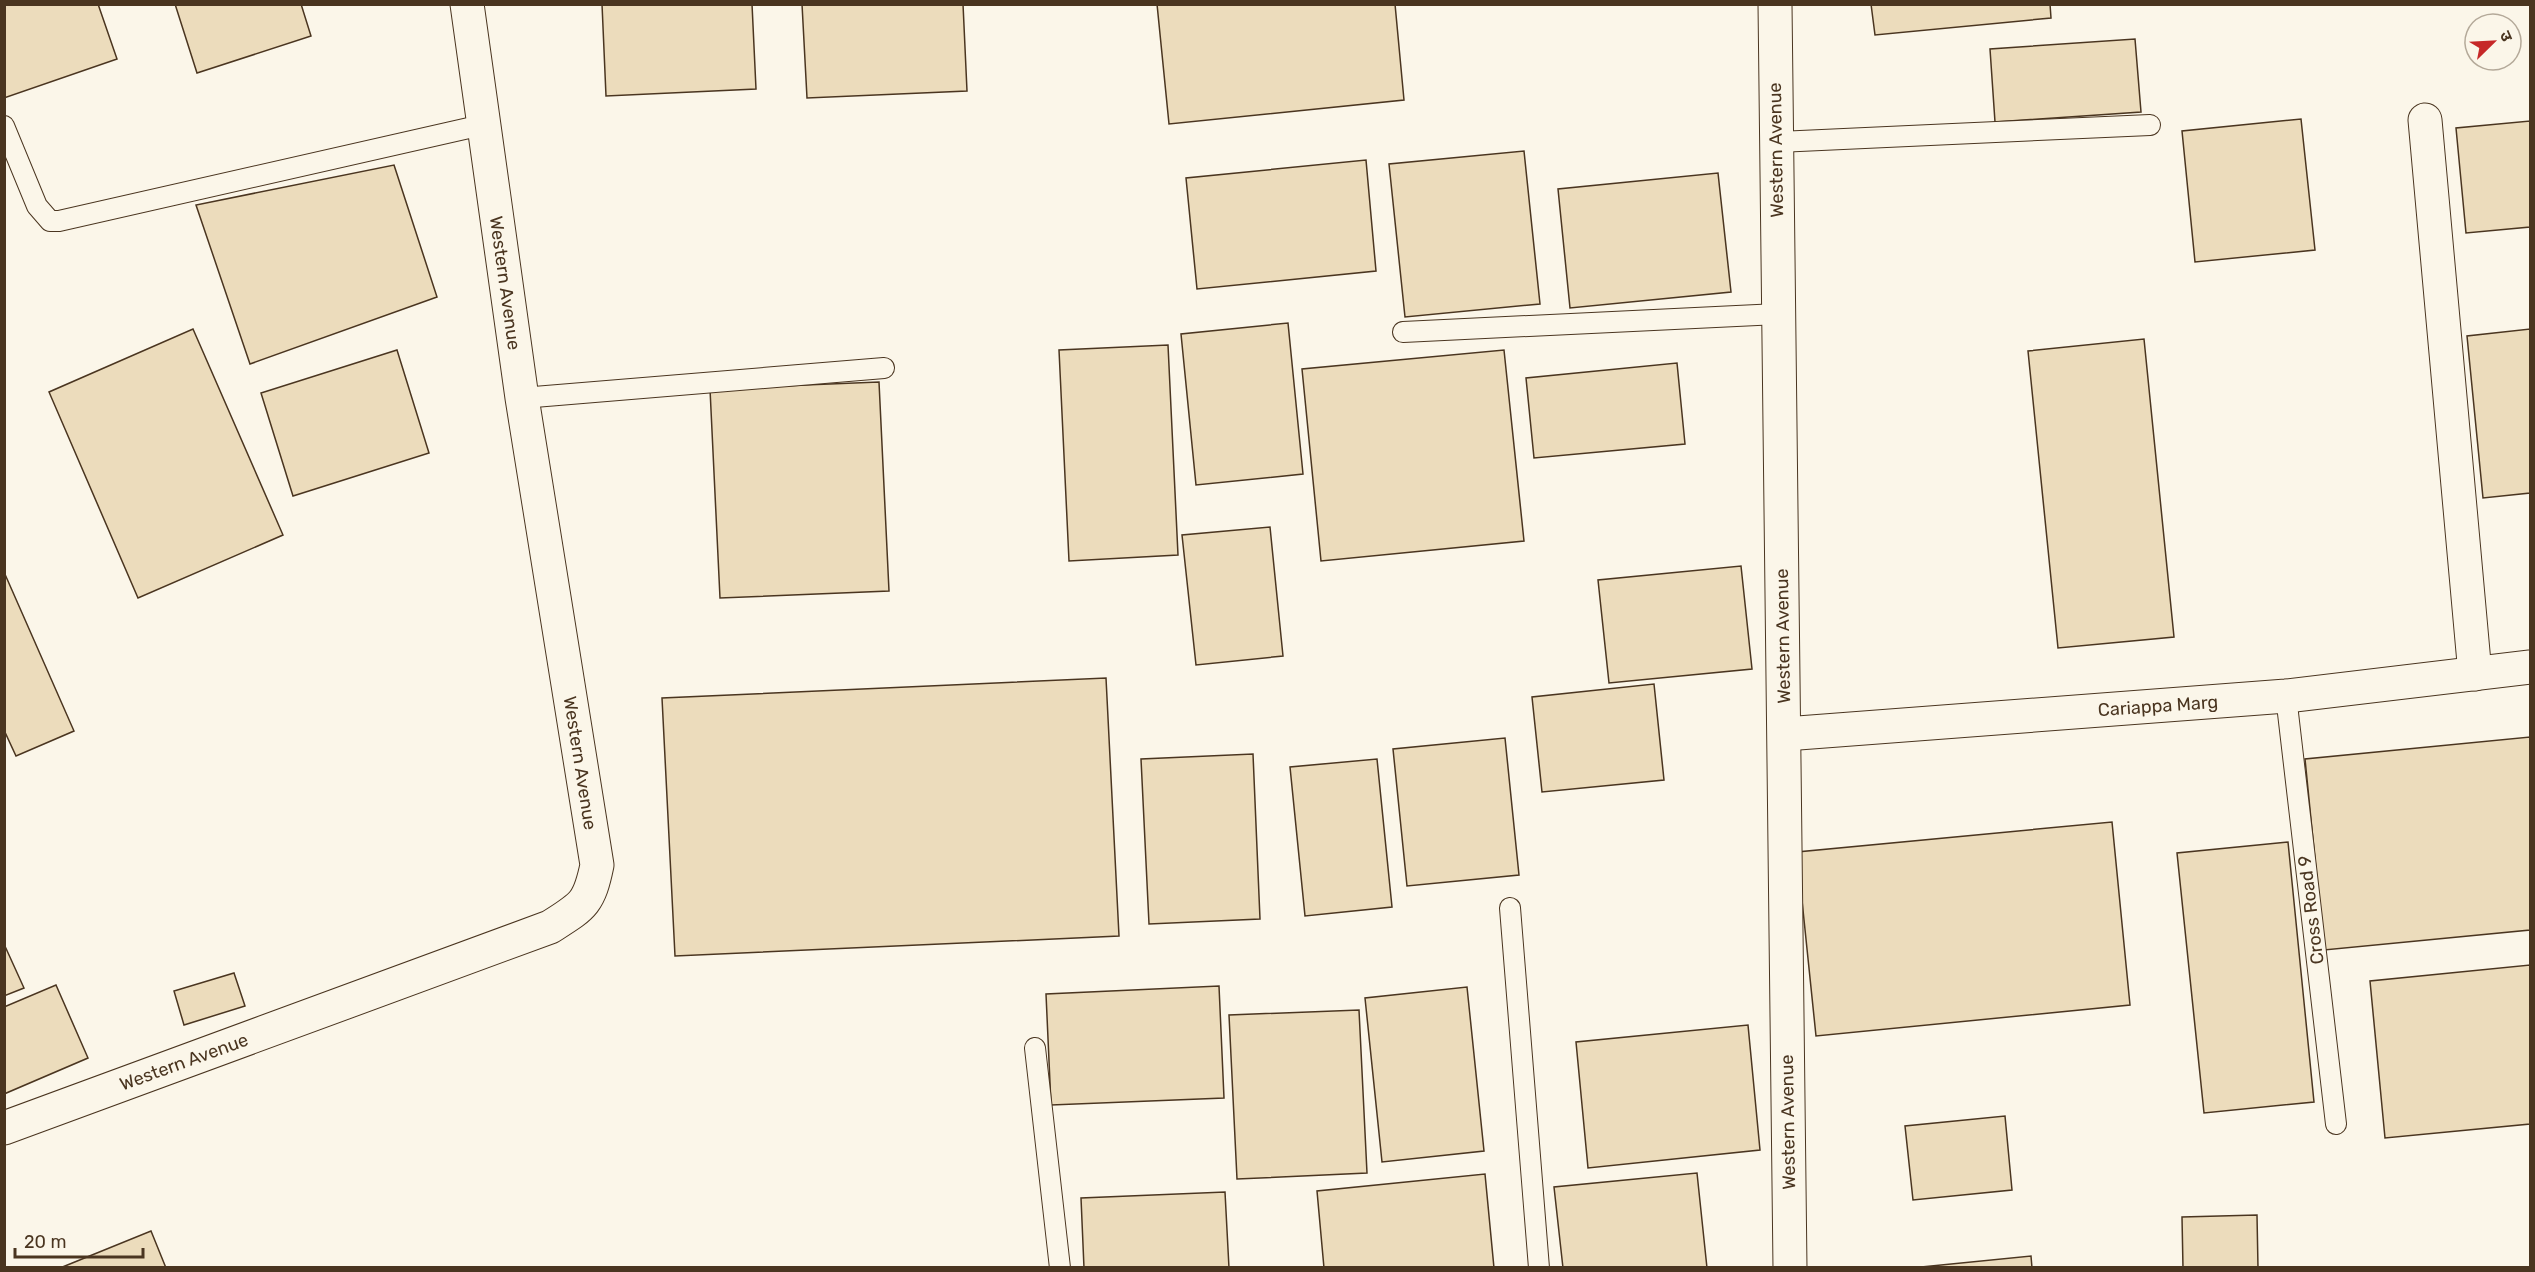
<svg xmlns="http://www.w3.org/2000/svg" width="2535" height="1272" viewBox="0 0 2535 1272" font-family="Rubik,'Noto Sans Devanagari',sans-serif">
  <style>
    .building { fill: #ecdcbc; stroke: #4a3520; stroke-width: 1.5 }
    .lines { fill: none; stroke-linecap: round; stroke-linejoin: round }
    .service-casing { stroke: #4a3520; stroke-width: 22 }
    .minor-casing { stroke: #4a3520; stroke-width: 35 }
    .tertiary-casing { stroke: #4a3520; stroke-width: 35 }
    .service { stroke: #fbf6e9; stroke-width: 20 }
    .minor { stroke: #fbf6e9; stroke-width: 33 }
    .tertiary { stroke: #fbf6e9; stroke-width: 33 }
    .labels { text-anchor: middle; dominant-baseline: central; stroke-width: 4.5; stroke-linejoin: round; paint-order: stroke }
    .street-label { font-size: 18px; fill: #4a3520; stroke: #fbf6e9 }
  </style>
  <rect width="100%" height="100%" fill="#fbf6e9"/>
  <g class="building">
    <polygon points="4,4 98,4 117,59 4,98"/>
    <polygon points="175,4 301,4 311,36 197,73"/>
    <polygon points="602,4 752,4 756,89 606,96"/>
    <polygon points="802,4 963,4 967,91 807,98"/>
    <polygon points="1157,4 1395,4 1404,100 1169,124"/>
    <polygon points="1871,4 2050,4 2051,18 1875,35"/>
    <polygon points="2135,39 2141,112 1995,122 1990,49"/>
    <polygon points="2301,119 2315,250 2195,262 2182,131"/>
    <polygon points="2530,121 2530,227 2466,233 2456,128"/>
    <polygon points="1524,151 1540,304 1405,317 1389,164"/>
    <polygon points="1366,160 1376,271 1197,289 1186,178"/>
    <polygon points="394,165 437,297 250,364 196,205"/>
    <polygon points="1718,173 1731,292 1570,308 1558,189"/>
    <polygon points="1288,323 1303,474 1196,485 1181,334"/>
    <polygon points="193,329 283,535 138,598 49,392"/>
    <polygon points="2530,329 2530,493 2483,498 2467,336"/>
    <polygon points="2144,339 2174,637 2058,648 2028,351"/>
    <polygon points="1168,345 1178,555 1069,561 1059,350"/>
    <polygon points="397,350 429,453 293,496 261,393"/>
    <polygon points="1504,350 1524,541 1321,561 1302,369"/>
    <polygon points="1677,363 1685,444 1534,458 1526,378"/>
    <polygon points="879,382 889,591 720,598 710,389"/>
    <polygon points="1270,527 1283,656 1196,665 1182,535"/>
    <polygon points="1741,566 1752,669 1609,683 1598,580"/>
    <polygon points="4,572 74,731 16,756 4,730"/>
    <polygon points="1106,678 1119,936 675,956 662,698"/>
    <polygon points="1654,684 1664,780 1542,792 1532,697"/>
    <polygon points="2530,737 2530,930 2324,950 2305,759"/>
    <polygon points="1505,738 1519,875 1407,886 1393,749"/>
    <polygon points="1253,754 1260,919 1149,924 1141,759"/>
    <polygon points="1377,759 1392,907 1305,916 1290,767"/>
    <polygon points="2112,822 2130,1005 1816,1036 1797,852"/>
    <polygon points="2288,842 2314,1102 2204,1113 2177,853"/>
    <polygon points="4,944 24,988 4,996"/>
    <polygon points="2530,965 2530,1124 2385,1138 2370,981"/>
    <polygon points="234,973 245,1006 184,1025 174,991"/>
    <polygon points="56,985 88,1058 4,1094 4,1007"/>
    <polygon points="1219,986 1224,1098 1051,1105 1046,994"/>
    <polygon points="1467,987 1484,1151 1382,1162 1365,998"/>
    <polygon points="1359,1010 1367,1173 1237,1179 1229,1015"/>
    <polygon points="1748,1025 1760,1150 1588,1168 1576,1042"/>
    <polygon points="2005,1116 2012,1190 1913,1200 1905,1126"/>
    <polygon points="1697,1173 1707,1268 1563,1268 1554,1187"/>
    <polygon points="1485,1174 1494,1268 1324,1268 1317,1191"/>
    <polygon points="1225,1192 1229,1268 1084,1268 1081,1198"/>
    <polygon points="2257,1215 2258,1268 2183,1268 2182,1217"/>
    <polygon points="151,1231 166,1268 60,1268"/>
    <polygon points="2031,1256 2032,1268 1911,1268"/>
  </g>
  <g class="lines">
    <defs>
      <g id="service">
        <polyline points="4,126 37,206 50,221 59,221 482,125"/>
        <polyline points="1776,142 2150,125"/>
        <polyline points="1403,332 1778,314"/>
        <polyline points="522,398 884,368"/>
        <polyline points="2286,696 2336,1124"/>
        <polyline points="1510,908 1539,1268"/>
        <polyline points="1035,1048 1060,1268"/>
      </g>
      <g id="minor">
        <polyline points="2425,120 2475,674"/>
        <polyline points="1785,734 2286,696 2530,667"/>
      </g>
      <g id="tertiary">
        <polyline points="1775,4 1790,1268"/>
        <path d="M4,1128l546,-201c33,-21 39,-23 47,-62l-75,-467 -55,-394"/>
      </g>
    </defs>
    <use href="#service" class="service-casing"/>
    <use href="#minor" class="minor-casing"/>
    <use href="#tertiary" class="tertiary-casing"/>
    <use href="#service" class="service"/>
    <use href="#minor" class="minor"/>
    <use href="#tertiary" class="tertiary"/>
  </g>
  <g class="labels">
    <g class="street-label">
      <text transform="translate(1776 150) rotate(-91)">Western Avenue</text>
      <text transform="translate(505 283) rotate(82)">Western Avenue</text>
      <text transform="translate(1783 636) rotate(-91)">Western Avenue</text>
      <text transform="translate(2158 706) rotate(-4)">Cariappa Marg</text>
      <text transform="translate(580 763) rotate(81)">Western Avenue</text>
      <text transform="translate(2311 910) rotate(-97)">Cross Road 9</text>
      <text transform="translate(184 1062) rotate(-20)">Western Avenue</text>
      <text transform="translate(1788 1122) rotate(-91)">Western Avenue</text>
    </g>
  </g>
  <rect width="2535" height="1272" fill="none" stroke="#4a3520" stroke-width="12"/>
  <g transform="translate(2493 42) rotate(66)"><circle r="28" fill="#fbf6e9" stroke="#b4a999" stroke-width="1.5"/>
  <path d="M0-4.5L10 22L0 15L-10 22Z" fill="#c62828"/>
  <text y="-9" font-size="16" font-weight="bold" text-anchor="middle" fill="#4a3520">उ</text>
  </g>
  <path d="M15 1248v9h128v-9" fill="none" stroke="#4a3520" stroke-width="3"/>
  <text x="24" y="1248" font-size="18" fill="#4a3520" stroke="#fbf6e9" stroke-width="4.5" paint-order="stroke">20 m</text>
</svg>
